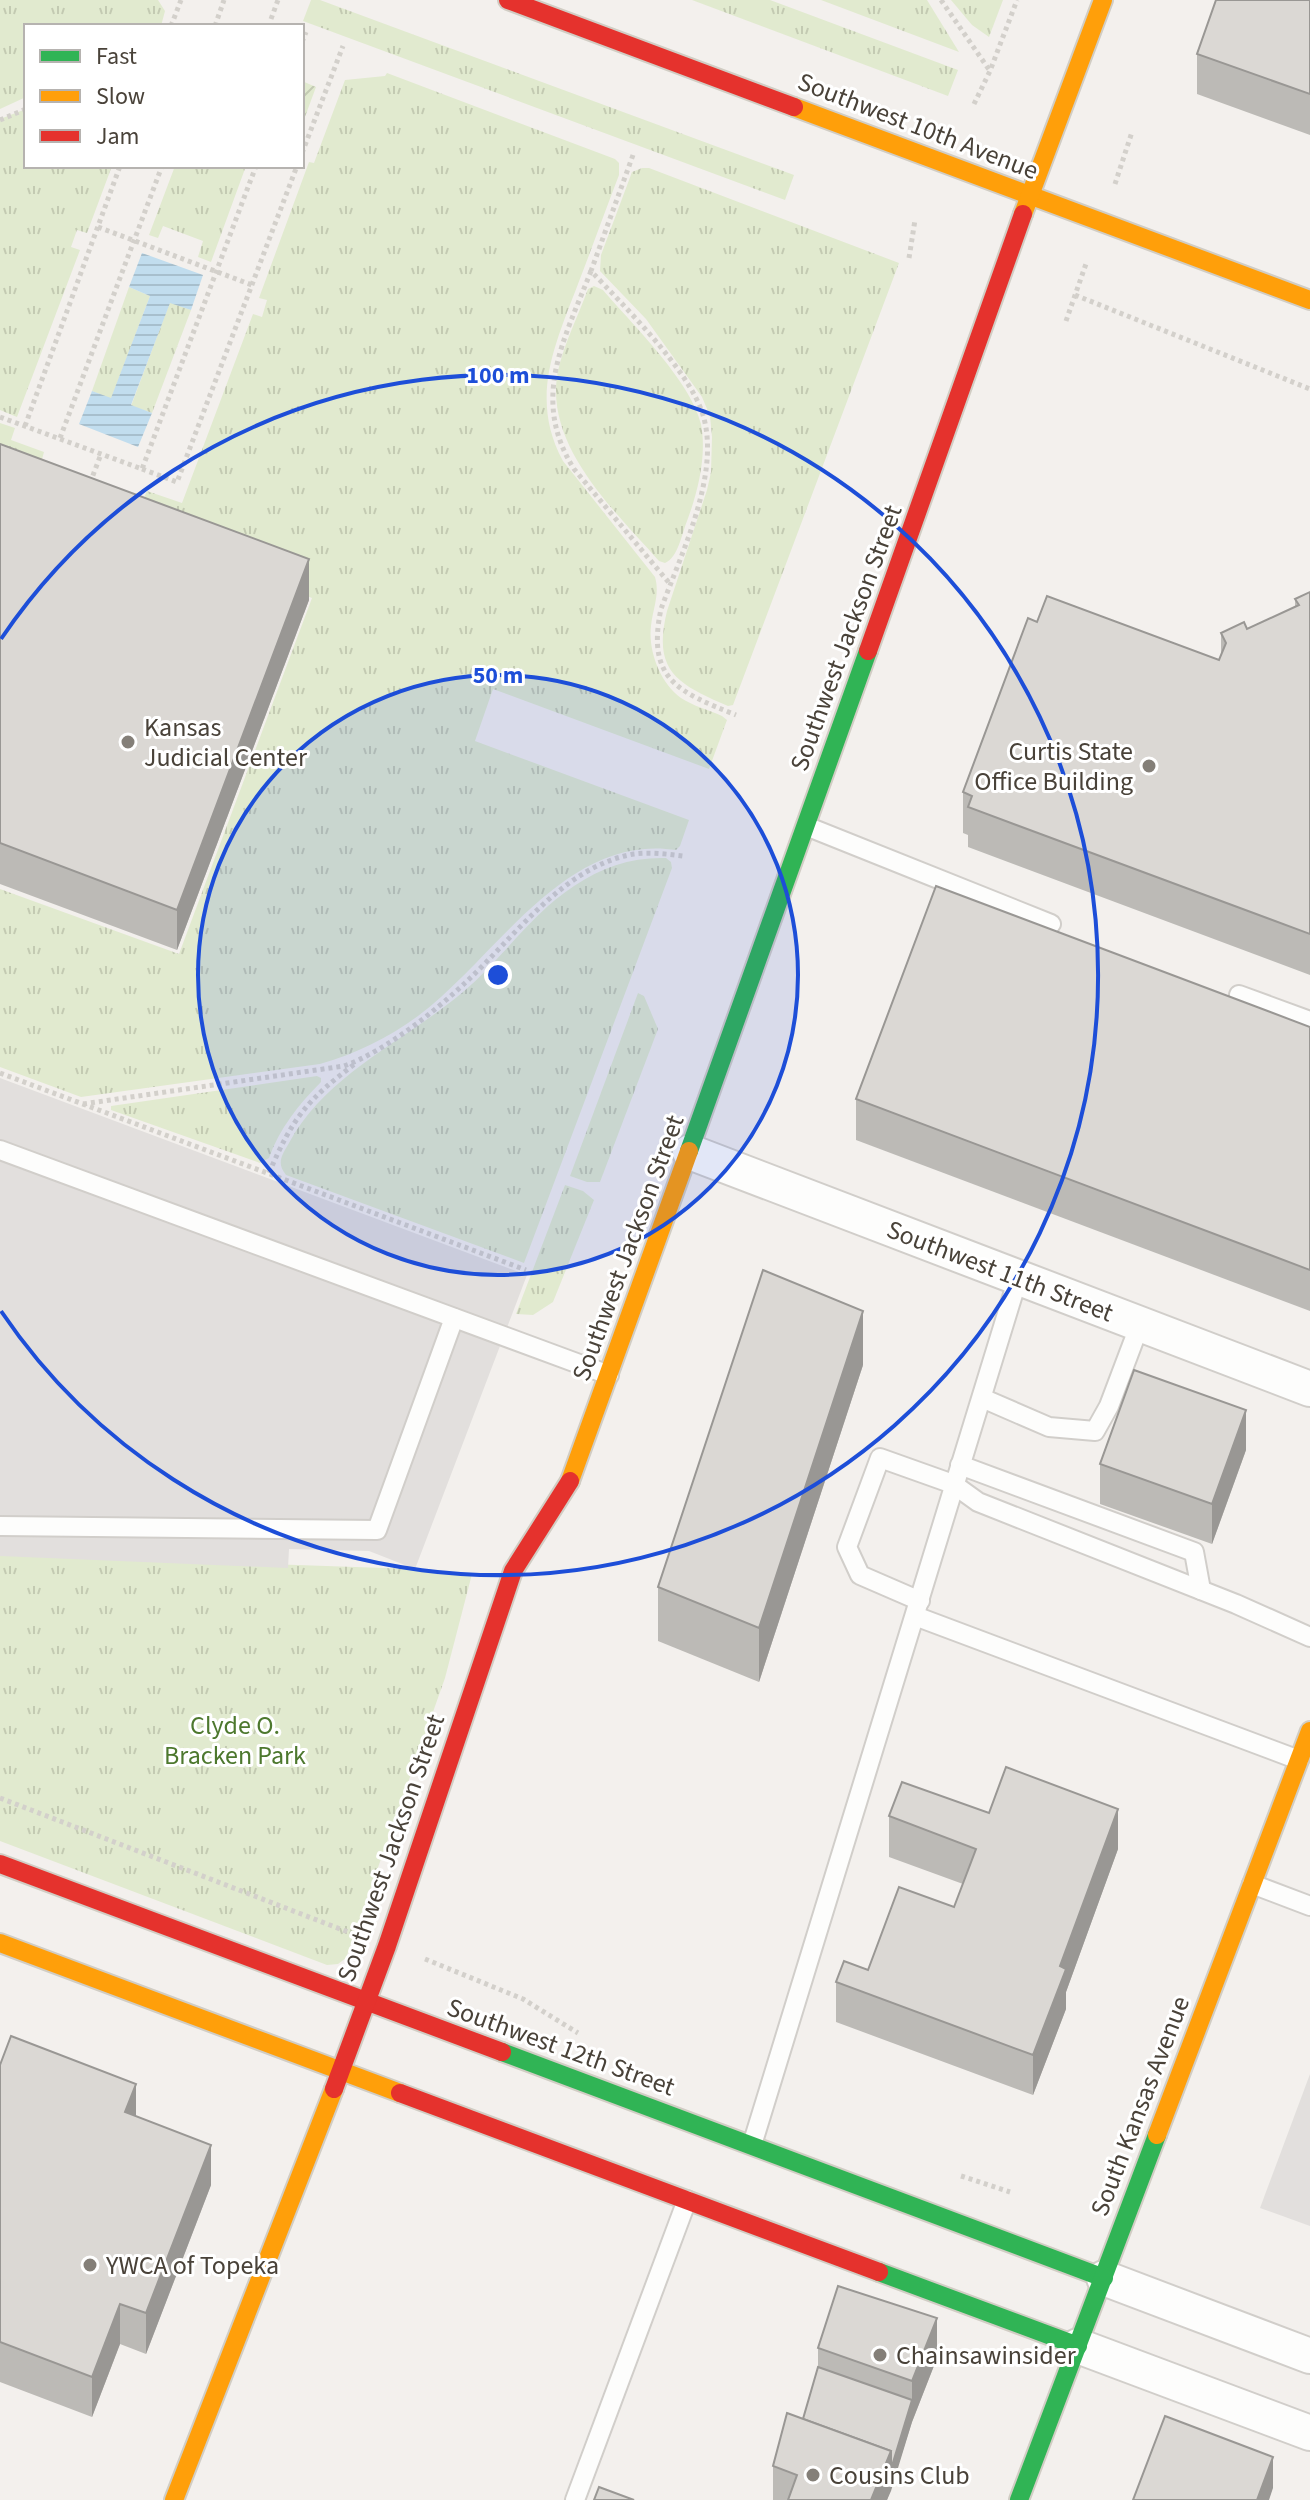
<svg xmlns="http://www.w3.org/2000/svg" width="1310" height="2500" viewBox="0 0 1310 2500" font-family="'Source Sans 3',sans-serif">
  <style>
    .grass { fill: url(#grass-tufts) }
    .garden { fill: url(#garden-furrows) }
    .parking { fill: #e2dfdd }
    .water { fill: url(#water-rules) }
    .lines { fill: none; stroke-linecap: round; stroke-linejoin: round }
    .lane-casing { stroke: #d1ceca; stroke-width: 22 }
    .street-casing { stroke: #d1ceca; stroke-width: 38 }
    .fast-casing { stroke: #d1cdc4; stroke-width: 22 }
    .slow-casing { stroke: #d1cdc4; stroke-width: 22 }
    .jam-casing { stroke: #d1cdc4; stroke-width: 22 }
    .path { stroke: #d3d0cb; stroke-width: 5; stroke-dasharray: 4 4; stroke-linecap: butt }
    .lane { stroke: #fdfdfc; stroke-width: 18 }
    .street { stroke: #fdfdfc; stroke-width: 34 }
    .fast { stroke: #30b455; stroke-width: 18 }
    .slow { stroke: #ff9f0a; stroke-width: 18 }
    .jam { stroke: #e5322d; stroke-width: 18 }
    .wall { fill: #bcbab6 }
    .shaded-wall { fill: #999794 }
    .building { fill: #dbd8d4; stroke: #999794; stroke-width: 2 }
    .ring { fill: none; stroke: #1d4ed8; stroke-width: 4 }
    .poi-dot { fill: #847f78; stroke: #fff; stroke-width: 3 }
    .labels { text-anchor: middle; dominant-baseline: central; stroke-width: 6; stroke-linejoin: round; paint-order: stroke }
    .street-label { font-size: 26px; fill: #494239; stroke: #fff }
    .poi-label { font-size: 26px; fill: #494239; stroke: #fff; text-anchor: start }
    .park-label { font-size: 26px; fill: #4d782e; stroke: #fff }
    .centre { fill: #1d4ed8; stroke: #fff; stroke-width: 4 }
    .ring-label { font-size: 24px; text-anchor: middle; font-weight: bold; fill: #1d4ed8; stroke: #fff; stroke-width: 6; stroke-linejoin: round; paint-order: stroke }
  </style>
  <defs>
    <pattern id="grass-tufts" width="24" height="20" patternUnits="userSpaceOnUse" patternTransform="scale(2)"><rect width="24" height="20" fill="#e1eacf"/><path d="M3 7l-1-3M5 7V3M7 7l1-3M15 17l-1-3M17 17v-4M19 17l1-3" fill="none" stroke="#c3cab2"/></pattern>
    <pattern id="garden-furrows" width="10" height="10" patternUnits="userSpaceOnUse" patternTransform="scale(2)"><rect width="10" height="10" fill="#e1eacf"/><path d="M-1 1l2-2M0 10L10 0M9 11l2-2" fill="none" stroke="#c3cab2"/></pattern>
    <pattern id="water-rules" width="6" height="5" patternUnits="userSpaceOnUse" patternTransform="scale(2)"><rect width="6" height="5" fill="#c1ddee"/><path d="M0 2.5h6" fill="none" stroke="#a7bfcd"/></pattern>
  </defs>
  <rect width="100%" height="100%" fill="#f3f0ed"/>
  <g class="grass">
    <polygon points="0,0 158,0 165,11 161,26 26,26 26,97 0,109"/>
    <polygon points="311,0 320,0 794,175 785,200 303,21"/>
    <polygon points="692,0 770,0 958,70 948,96"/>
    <polygon points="821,0 927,0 959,52"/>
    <polygon points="951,0 1003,0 989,37 972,25"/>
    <path d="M387,73l228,86 4,4v12c-14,36 -27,73 -41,109 -23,61 -49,114 -15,177l92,116c5,17 -2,31 -4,49 -3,25 9,57 30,72 12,8 28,12 41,18l5,4 -18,49 -216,-80 -18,52 214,79 -9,26 -4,4c-111,-17 -180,108 -258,166 -30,22 -63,38 -98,48l-239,33 -81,-30v-178l179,65 133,-356 -196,-74 24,-17 7,-16 35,12 71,-189 9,3 5,-17 -8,-2 50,-136 5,1 31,-83 40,-4z"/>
    <polygon points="26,109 26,166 112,166 87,233 77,230 71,247 80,250 17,417 0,410 0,119"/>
    <polygon points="175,166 246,166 211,262 198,257 203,241 163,226 158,238 149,235"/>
    <path d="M642,168h7l250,95 -166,442 -5,1c-50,-22 -76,-34 -61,-95l40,-121 4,-18 1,-35 -2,-21 -8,-19 -56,-78 -46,-48 1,-16 31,-83z"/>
    <path d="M594,286l9,4c28,33 88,91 98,134 6,31 -3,68 -14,97 -5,12 -9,37 -22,42l-6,-2c-44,-50 -116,-116 -101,-190 6,-27 20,-55 30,-82z"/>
    <polygon points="129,287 150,296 111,399 92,391"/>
    <polygon points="170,302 191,310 152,413 131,406"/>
    <polygon points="0,423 15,428 11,440 44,452 39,470 0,480"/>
    <path d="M666,858l5,4 1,6 -148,395 -238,-88c-10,-12 -4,-20 3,-32 37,-69 116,-102 174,-151 39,-33 68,-78 111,-106 28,-19 58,-29 92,-28z"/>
    <polygon points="638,993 644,996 658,1029 600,1182 587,1182 570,1176"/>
    <path d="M317,1076l4,2v4c-22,22 -42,47 -52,76l-9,5 -149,-53v-4z"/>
    <polygon points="565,1185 583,1191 594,1200 553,1302 533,1315 516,1314"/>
    <polygon points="0,1555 413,1569 472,1574 445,1678 346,1958 338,1964 327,1965 0,1841"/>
  </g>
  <polygon class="garden" points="302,81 316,87 302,125"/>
  <g class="parking">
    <polygon points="0,1078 527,1275 415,1569 369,1551 289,1549 288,1568 0,1556"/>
    <polygon points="1310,2074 1310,2226 1260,2208"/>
  </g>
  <polygon class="water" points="142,253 203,275 191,310 170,303 131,405 152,413 138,447 79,424 92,391 111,398 150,296 129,287"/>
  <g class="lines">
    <defs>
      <g id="lane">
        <polyline points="806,826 1051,924"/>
        <polyline points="1239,995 1310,1021"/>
        <polyline points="0,1150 609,1375"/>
        <polyline points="982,1398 1049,1427 1095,1431 1109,1406 1140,1324"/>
        <polyline points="960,1465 1194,1552 1201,1590"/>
        <polyline points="0,1526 377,1530 454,1318"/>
        <polyline points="920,1601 860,1575 847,1547 880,1458 953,1484 978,1502 1236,1604 1310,1637"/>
        <polyline points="915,1616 1299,1760"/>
        <polyline points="1252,1884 1310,1906"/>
        <polyline points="752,2145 1018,1278"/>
        <polyline points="575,2500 687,2200"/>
      </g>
      <g id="street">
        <polyline points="690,1152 1310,1389"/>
        <polyline points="1104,2278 1310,2356"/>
        <polyline points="1078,2346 1310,2433"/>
      </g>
      <g id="fast">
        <polyline points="689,1151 868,651"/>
        <polyline points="502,2052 1104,2278"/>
        <polyline points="879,2272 1078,2346"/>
        <polyline points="1019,2500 1157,2135"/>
      </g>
      <g id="slow">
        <polyline points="794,107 1310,300"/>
        <polyline points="1023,214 1103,0"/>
        <polyline points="570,1481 689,1151"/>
        <polyline points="0,1943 400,2093"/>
        <polyline points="1157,2135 1310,1731"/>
        <polyline points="174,2500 334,2089"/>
      </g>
      <g id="jam">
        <polyline points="508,0 794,107"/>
        <polyline points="868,651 1023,214"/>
        <polyline points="0,1864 502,2052"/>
        <polyline points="334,2089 387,1946 513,1571 570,1481"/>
        <polyline points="400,2093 879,2272"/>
      </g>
    </defs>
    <use href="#lane" class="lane-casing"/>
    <use href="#street" class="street-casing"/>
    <use href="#fast" class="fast-casing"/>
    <use href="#slow" class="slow-casing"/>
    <use href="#jam" class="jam-casing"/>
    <g class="path">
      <polyline points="941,0 990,71"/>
      <polyline points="271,19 278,0"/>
      <polyline points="171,26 181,0"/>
      <polyline points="215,26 224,0"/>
      <polyline points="302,42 306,32"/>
      <polyline points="974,104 990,71 1017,0"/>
      <polyline points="0,120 26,109"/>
      <polyline points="302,153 343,46"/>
      <path d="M633,155l-42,116c32,34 99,100 112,144 18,59 -22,139 -42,194 -15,71 18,83 75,106"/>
      <polyline points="1115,184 1132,132"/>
      <polyline points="98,227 252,285"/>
      <polyline points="909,258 915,220"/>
      <path d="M591,271c-27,69 -61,128 -17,198l96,115"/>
      <polyline points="1075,295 1310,389"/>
      <polyline points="1066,321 1087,261"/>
      <polyline points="0,417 142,469 256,166"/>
      <polyline points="25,426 120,166"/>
      <polyline points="60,438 162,166"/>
      <polyline points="142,469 177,482 297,166"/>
      <polyline points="90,483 101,454"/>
      <polyline points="0,1073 526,1270"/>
      <path d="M83,1104l261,-38c41,-15 89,-53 121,-83 49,-45 98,-117 169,-129 16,-2 33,0 49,2"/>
      <path d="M269,1173c24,-56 38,-73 87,-110"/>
      <polyline points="0,1798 348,1932"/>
      <polyline points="425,1959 523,1999 578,2033"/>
      <polyline points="961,2176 1010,2192"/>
    </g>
    <use href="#lane" class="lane"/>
    <use href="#street" class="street"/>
    <use href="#fast" class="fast"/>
    <use href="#slow" class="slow"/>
    <use href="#jam" class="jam"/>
  </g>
  <g class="wall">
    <polygon points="1310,0 1310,135 1197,94 1197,54"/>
    <polygon points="0,444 309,600 177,950 0,884"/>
    <polygon points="1310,592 1310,975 968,847 968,835 963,833 963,792 1037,622 1219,660 1221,656 1221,633 1247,629 1295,607 1295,599"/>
    <polygon points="1310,1027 1310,1311 856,1140 856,1099"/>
    <polygon points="863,1365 759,1682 658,1641 658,1587"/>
    <polygon points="1246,1450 1212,1544 1100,1504 1100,1464"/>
    <polygon points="989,1813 1118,1849 1066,1992 1066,2009 1033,2095 836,2022 836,1982 868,1970 954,1907 963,1884 889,1857 889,1816"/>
    <polygon points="0,2065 136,2116 211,2185 146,2354 120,2344 92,2417 0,2382"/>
    <polygon points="818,2348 937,2358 912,2422 887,2500 773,2500 773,2466 803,2419 818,2367"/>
  </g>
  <g class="shaded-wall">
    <polygon points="309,559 309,600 177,950 177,910"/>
    <polygon points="863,1311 863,1365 759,1682 759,1628"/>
    <polygon points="1246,1410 1246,1450 1212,1544 1212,1504"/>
    <polygon points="1118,1809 1118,1849 1066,1992 1066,2009 1033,2095 1033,2055 1060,1966"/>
    <polygon points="136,2084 136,2124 125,2112"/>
    <polygon points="211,2145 211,2185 146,2354 146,2313"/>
    <polygon points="120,2304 120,2344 92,2417 92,2377"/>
    <polygon points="937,2318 937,2358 912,2422 891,2491 887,2500 871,2500 912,2400 912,2381"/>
    <polygon points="1273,2457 1273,2488 1269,2500 1257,2500"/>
  </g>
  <g class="building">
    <polygon points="1216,0 1310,0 1310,94 1197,54"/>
    <polygon points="0,444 309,559 177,910 0,843"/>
    <polygon points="1310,592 1310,934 968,807 972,796 963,792 1028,618 1037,622 1047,596 1219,660 1226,643 1221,633 1244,622 1247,629 1299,605 1295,599"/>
    <polygon points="936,886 1310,1027 1310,1270 856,1099"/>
    <polygon points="763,1270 863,1311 759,1628 658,1587"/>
    <polygon points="1134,1370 1246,1410 1212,1504 1100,1464"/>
    <polygon points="1006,1767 1118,1809 1060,1966 1066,1969 1033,2055 836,1982 844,1961 868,1970 899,1887 954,1907 976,1849 889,1816 902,1782 989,1813"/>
    <polygon points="11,2036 136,2084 125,2112 211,2145 146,2313 120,2304 92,2377 0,2342 0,2065"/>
    <polygon points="838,2286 937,2318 912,2381 818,2348"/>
    <polygon points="818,2367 912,2400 891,2469 891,2451 803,2419"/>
    <polygon points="787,2413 891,2451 871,2500 788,2500 797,2475 773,2466"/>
    <polygon points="1165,2416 1273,2457 1257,2500 1133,2500"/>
    <polygon points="599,2487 634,2500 594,2500"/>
  </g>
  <circle cx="498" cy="975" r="300" fill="#1d4ed8" fill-opacity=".12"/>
  <g class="ring">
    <circle cx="498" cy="975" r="300"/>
    <path d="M1 639A600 600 0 1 1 1 1311"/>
  </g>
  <g class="poi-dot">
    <circle cx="128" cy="742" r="8"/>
    <circle cx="1149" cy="766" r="8"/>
    <circle cx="90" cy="2265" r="8"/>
    <circle cx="880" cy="2355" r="8"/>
    <circle cx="813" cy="2475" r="8"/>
  </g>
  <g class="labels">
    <g class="street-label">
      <text transform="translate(918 126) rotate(21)">Southwest 10th Avenue</text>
      <text transform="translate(846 638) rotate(-70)">Southwest Jackson Street</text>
      <text transform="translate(628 1248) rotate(-70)">Southwest Jackson Street</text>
      <text transform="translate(1000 1271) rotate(21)">Southwest 11th Street</text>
      <text transform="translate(391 1848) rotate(-71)">Southwest Jackson Street</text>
      <text transform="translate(561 2047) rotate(20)">Southwest 12th Street</text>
      <text transform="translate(1140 2106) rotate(-69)">South Kansas Avenue</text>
    </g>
    <g class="poi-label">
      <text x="144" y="727">Kansas<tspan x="144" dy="30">Judicial Center</tspan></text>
      <text x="1133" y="751" text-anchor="end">Curtis State<tspan x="1133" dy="30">Office Building</tspan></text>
      <text x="106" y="2265">YWCA of Topeka</text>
      <text x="896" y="2355">Chainsawinsider</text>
      <text x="829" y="2475">Cousins Club</text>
    </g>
    <g class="park-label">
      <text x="235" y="1725">Clyde O.<tspan x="235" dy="30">Bracken Park</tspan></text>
    </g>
  </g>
  <circle cx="498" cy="975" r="12" class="centre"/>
  <g class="ring-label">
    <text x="498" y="383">100 m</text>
    <text x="498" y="683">50 m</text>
  </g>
  <rect x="24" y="24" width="280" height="144" fill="#ffffff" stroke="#b6b3b0" stroke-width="2"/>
  <rect x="40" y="50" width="40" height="12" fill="#30b455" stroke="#b6b3b0" stroke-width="2"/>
  <text x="96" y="64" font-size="24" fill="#494239">Fast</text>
  <rect x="40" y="90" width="40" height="12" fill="#ff9f0a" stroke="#b6b3b0" stroke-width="2"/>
  <text x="96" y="104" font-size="24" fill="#494239">Slow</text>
  <rect x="40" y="130" width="40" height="12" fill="#e5322d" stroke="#b6b3b0" stroke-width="2"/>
  <text x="96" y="144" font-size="24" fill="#494239">Jam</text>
</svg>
